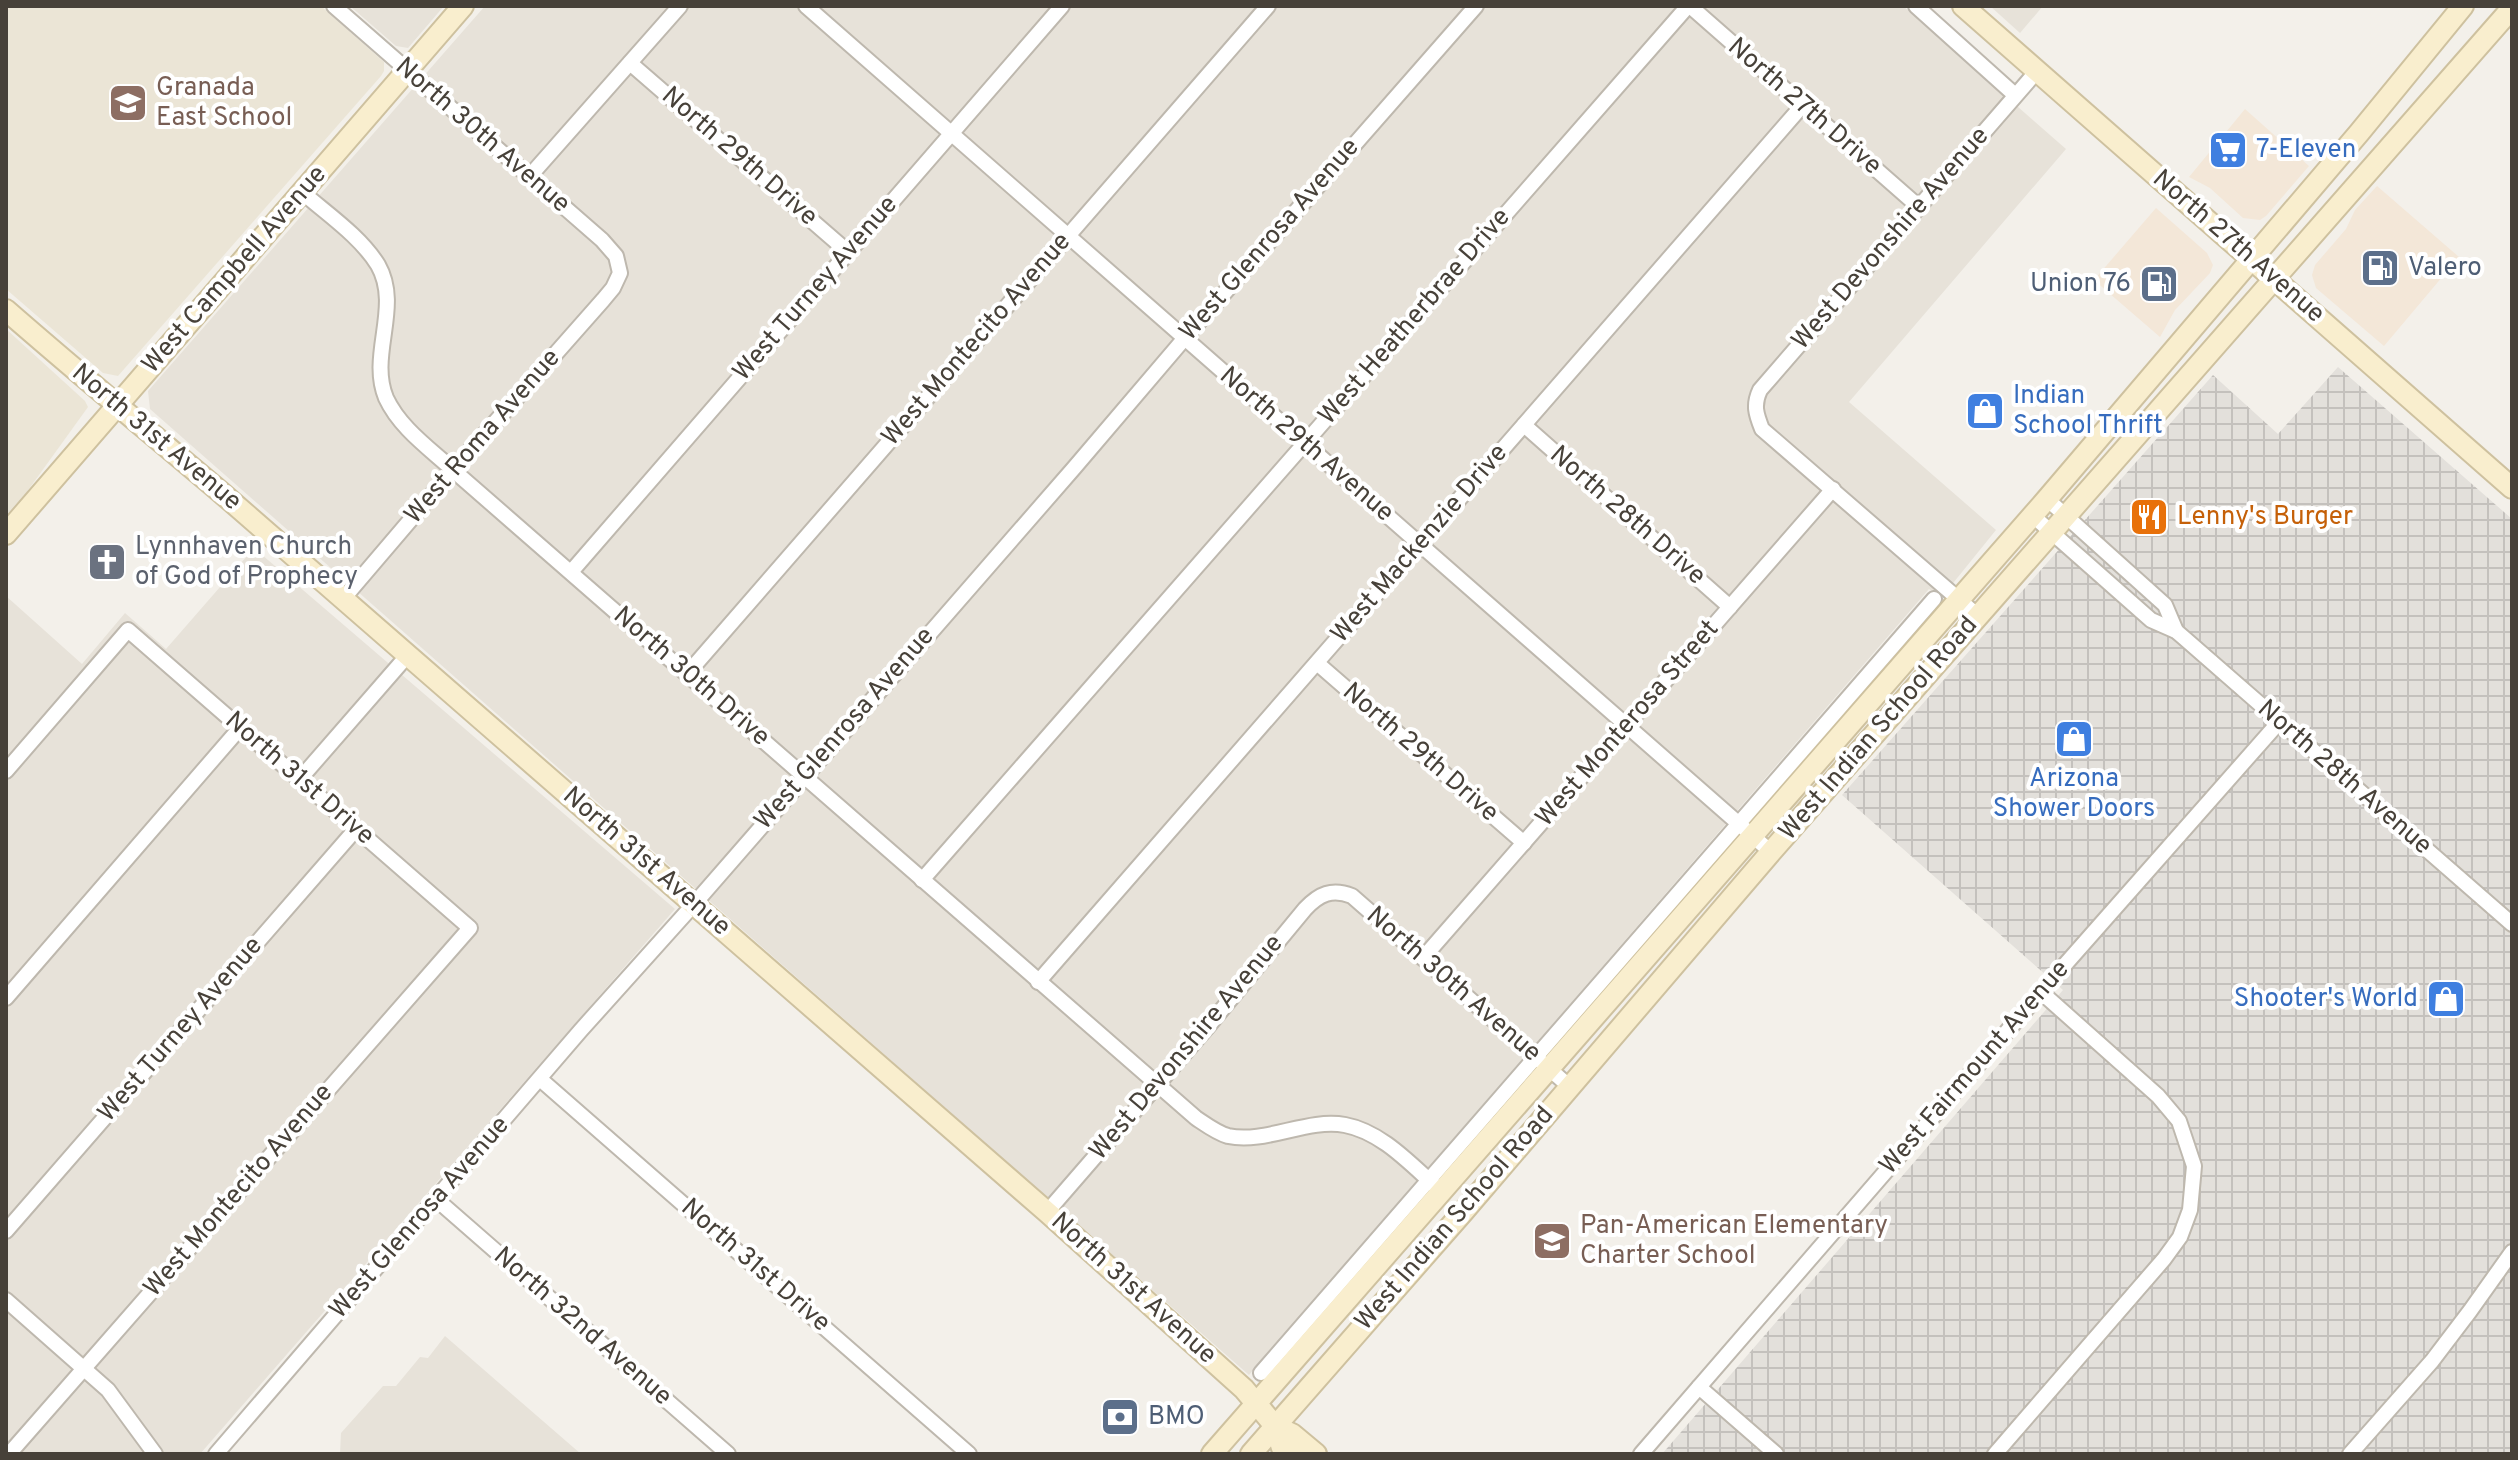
<svg xmlns="http://www.w3.org/2000/svg" width="2518" height="1460" viewBox="0 0 2518 1460" font-family="Overpass,sans-serif">
  <style>
    .residential { fill: #e7e2d9 }
    .commercial { fill: #f3e7d8 }
    .industrial { fill: url(#industrial-grid) }
    .education { fill: #ebe5d6 }
    .lines { fill: none; stroke-linecap: round; stroke-linejoin: round }
    .street-casing { stroke: #beb8ae; stroke-width: 18 }
    .secondary-casing { stroke: #cec19f; stroke-width: 24 }
    .street { stroke: #fff; stroke-width: 14 }
    .secondary { stroke: #f9eece; stroke-width: 20 }
    .labels { text-anchor: middle; dominant-baseline: central; stroke-width: 8; stroke-linejoin: round; paint-order: stroke }
    .education-label { font-size: 26px; fill: #785e54; stroke: #fff; text-anchor: start }
    .street-label { font-size: 26px; fill: #474139; stroke: #fff }
    .shop-label { font-size: 26px; fill: #366cbe; stroke: #fff; text-anchor: start }
    .service-label { font-size: 26px; fill: #4e5e75; stroke: #fff; text-anchor: start }
    .food-label { font-size: 26px; fill: #c56008; stroke: #fff; text-anchor: start }
    .worship-label { font-size: 26px; fill: #5b616d; stroke: #fff; text-anchor: start }
  </style>
  <defs>
    <pattern id="industrial-grid" width="8" height="8" patternUnits="userSpaceOnUse" patternTransform="scale(2)"><rect width="8" height="8" fill="#e3e0db"/><path d="M0 4h8M4 0v8" fill="none" stroke="#c4c1bd"/></pattern>
  </defs>
  <rect width="100%" height="100%" fill="#f3f0ea"/>
  <g class="residential">
    <polygon points="350,6 444,6 408,48 396,46"/>
    <polygon points="485,6 1903,6 2066,149 1849,402 1996,530 1941,598 1929,589 1249,1375 150,409 148,391"/>
    <polygon points="1990,6 2043,6 2020,33"/>
    <polygon points="254,548 675,909 200,1454 6,1454 6,596 82,664 125,613 166,649"/>
    <polygon points="445,1336 581,1454 340,1454 341,1433 383,1386 396,1386 420,1357 428,1358"/>
  </g>
  <g class="commercial">
    <polygon points="2245,109 2309,166 2266,216 2260,220 2243,218 2210,188 2189,177"/>
    <polygon points="2377,186 2459,257 2384,346 2316,288 2312,275 2315,265 2346,229 2355,210"/>
    <polygon points="2156,208 2207,253 2213,265 2210,273 2175,310 2160,337 2094,280"/>
  </g>
  <polygon class="industrial" points="2338,367 2512,519 2512,1454 1662,1454 2063,990 1842,795 2213,375 2278,434"/>
  <g class="education">
    <polygon points="6,6 321,6 384,62 384,71 381,76 118,376 103,373 6,289"/>
    <polygon points="6,329 85,401 88,407 26,493 6,515"/>
  </g>
  <g class="lines">
    <defs>
      <g id="street">
        <polyline points="334,6 602,240 616,256 620,273 613,288 603,300 453,470 343,599"/>
        <polyline points="806,6 1771,852"/>
        <polyline points="1690,6 1919,207"/>
        <polyline points="1916,6 2015,95"/>
        <polyline points="630,63 848,252"/>
        <polyline points="529,177 680,6"/>
        <path d="M302,192c25,22 58,44 76,73 24,42 -10,90 8,133 14,30 43,50 67,72l743,648c9,6 21,15 32,18 38,8 79,-18 117,-11 38,7 68,42 96,66"/>
        <polyline points="1524,425 1730,607"/>
        <polyline points="2047,499 2165,605 2176,631"/>
        <polyline points="2032,515 2151,620 2176,631 2183,637 2512,924"/>
        <polyline points="571,572 1062,6"/>
        <path d="M1978,616l-216,-187c-6,-15 -9,-24 -2,-39l277,-319"/>
        <polyline points="1317,663 1524,843"/>
        <polyline points="687,674 1268,6"/>
        <polyline points="6,771 128,630 470,928 9,1454"/>
        <polyline points="299,780 407,656"/>
        <polyline points="922,880 1688,6"/>
        <polyline points="1423,958 1833,489"/>
        <polyline points="1038,982 1802,106"/>
        <polyline points="6,998 240,728"/>
        <polyline points="540,1079 969,1454"/>
        <polyline points="436,1199 728,1454"/>
        <path d="M1047,1212l163,-188 95,-115c14,-15 27,-21 47,-13l218,191"/>
        <polyline points="6,1231 356,829"/>
        <polyline points="6,1300 108,1390 155,1454"/>
        <polyline points="1261,1373 1934,599"/>
        <polyline points="1699,1387 1776,1454"/>
        <polyline points="216,1454 581,1030 695,903 1074,468 1184,339 1476,6"/>
        <polyline points="1641,1454 2055,976 2280,721"/>
        <polyline points="1995,1454 2164,1259 2180,1237 2190,1210 2194,1166 2179,1121 2158,1096 2041,992"/>
        <polyline points="2350,1454 2432,1361 2470,1311 2512,1252"/>
      </g>
      <g id="secondary">
        <polyline points="1963,6 2512,488"/>
        <path d="M6,310c72,63 145,123 218,185l823,717 197,177 31,37 7,22 7,6"/>
        <polyline points="6,534 463,6"/>
        <polyline points="1275,1426 1292,1434 1316,1454"/>
        <polyline points="1212,1454 2047,499 2359,133 2463,6"/>
        <polyline points="1251,1454 1463,1212 1771,852 2512,8"/>
      </g>
    </defs>
    <use href="#street" class="street-casing"/>
    <use href="#secondary" class="secondary-casing"/>
    <use href="#street" class="street"/>
    <use href="#secondary" class="secondary"/>
  </g>
  <defs>
    <symbol id="school-square" viewBox="-11 -11 22 22"><rect x="-9" y="-9" width="18" height="18" rx="4" fill="#8d6e63" stroke="#fff"/><path d="M0-5L7-2L0 1L-7-2ZM-4 1L0 2.5L4 1V4Q0 6-4 4Z" fill="#fff"/></symbol>
    <symbol id="supermarket-square" viewBox="-11 -11 22 22"><rect x="-9" y="-9" width="18" height="18" rx="4" fill="#3f7fe0" stroke="#fff"/><path d="M-6-5.5h2.5l.6 2H6L4.5 2H-2.5L-4.4-4H-6ZM-1.5 3.2a1.3 1.3 0 1 0 .1 0ZM3 3.2a1.3 1.3 0 1 0 .1 0Z" fill="#fff"/></symbol>
    <symbol id="fuel-square" viewBox="-11 -11 22 22"><rect x="-9" y="-9" width="18" height="18" rx="4" fill="#5c6f8a" stroke="#fff"/><path d="M-5.5-6h7V0h2V4h1.3V-2.5L3-4.5l.8-.8L6-3V5H2.5V1h-1V6h-7ZM-4.2-4.7v3.2H.2V-4.7Z" fill="#fff"/></symbol>
    <symbol id="shop-square" viewBox="-11 -11 22 22"><rect x="-9" y="-9" width="18" height="18" rx="4" fill="#3f7fe0" stroke="#fff"/><path d="M-5-2.5h2.3a2.7 3.5 0 0 1 5.4 0H5L5.5 6h-11ZM-1.5-2.5h3a1.5 2.3 0 0 0-3 0Z" fill="#fff"/></symbol>
    <symbol id="restaurant-square" viewBox="-11 -11 22 22"><rect x="-9" y="-9" width="18" height="18" rx="4" fill="#e8710a" stroke="#fff"/><path d="M-5-6h1v4h1v-4h1v4h1v-4h1v5L-1.5 .5V6h-2V.5L-5-1ZM5-6V6H3V1.5H1.5Q1.5-4 5-6Z" fill="#fff"/></symbol>
    <symbol id="church-square" viewBox="-11 -11 22 22"><rect x="-9" y="-9" width="18" height="18" rx="4" fill="#6b7280" stroke="#fff"/><path d="M-1.2-6h2.4v3.5h3.3v2.4h-3.3V6h-2.4V-.1h-3.3v-2.4h3.3Z" fill="#fff"/></symbol>
    <symbol id="bank-square" viewBox="-11 -11 22 22"><rect x="-9" y="-9" width="18" height="18" rx="4" fill="#5c6f8a" stroke="#fff"/><path d="M-6-4H6V4H-6ZM0-2.3a2.3 2.3 0 1 0 0 4.6a2.3 2.3 0 1 0 0-4.6Z" fill="#fff"/></symbol>
  </defs>
  <g fill-rule="evenodd">
    <use href="#school-square" x="106" y="81" width="44" height="44"/>
    <use href="#supermarket-square" x="2206" y="128" width="44" height="44"/>
    <use href="#fuel-square" x="2358" y="246" width="44" height="44"/>
    <use href="#fuel-square" x="2137" y="262" width="44" height="44"/>
    <use href="#shop-square" x="1963" y="389" width="44" height="44"/>
    <use href="#restaurant-square" x="2127" y="495" width="44" height="44"/>
    <use href="#church-square" x="85" y="540" width="44" height="44"/>
    <use href="#shop-square" x="2052" y="717" width="44" height="44"/>
    <use href="#shop-square" x="2424" y="977" width="44" height="44"/>
    <use href="#school-square" x="1530" y="1219" width="44" height="44"/>
    <use href="#bank-square" x="1098" y="1395" width="44" height="44"/>
  </g>
  <g class="labels">
    <g class="education-label">
      <text x="156" y="88">Granada<tspan x="156" dy="30">East School</tspan></text>
      <text x="1580" y="1226">Pan-American Elementary<tspan x="1580" dy="30">Charter School</tspan></text>
    </g>
    <g class="street-label">
      <text transform="translate(1804 107) rotate(41)">North 27th Drive</text>
      <text transform="translate(482 136) rotate(41)">North 30th Avenue</text>
      <text transform="translate(739 157) rotate(41)">North 29th Drive</text>
      <text transform="translate(1891 239) rotate(-49)">West Devonshire Avenue</text>
      <text transform="translate(1270 240) rotate(-49)">West Glenrosa Avenue</text>
      <text transform="translate(2238 247) rotate(41)">North 27th Avenue</text>
      <text transform="translate(235 270) rotate(-49)">West Campbell Avenue</text>
      <text transform="translate(816 289) rotate(-49)">West Turney Avenue</text>
      <text transform="translate(1415 317) rotate(-49)">West Heatherbrae Drive</text>
      <text transform="translate(977 340) rotate(-49)">West Montecito Avenue</text>
      <text transform="translate(483 437) rotate(-49)">West Roma Avenue</text>
      <text transform="translate(156 438) rotate(40)">North 31st Avenue</text>
      <text transform="translate(1306 445) rotate(41)">North 29th Avenue</text>
      <text transform="translate(1627 516) rotate(41)">North 28th Drive</text>
      <text transform="translate(1420 544) rotate(-49)">West Mackenzie Drive</text>
      <text transform="translate(691 677) rotate(41)">North 30th Drive</text>
      <text transform="translate(1628 724) rotate(-49)">West Monterosa Street</text>
      <text transform="translate(845 729) rotate(-49)">West Glenrosa Avenue</text>
      <text transform="translate(1879 729) rotate(-49)">West Indian School Road</text>
      <text transform="translate(1420 753) rotate(41)">North 29th Drive</text>
      <text transform="translate(2344 778) rotate(41)">North 28th Avenue</text>
      <text transform="translate(299 779) rotate(41)">North 31st Drive</text>
      <text transform="translate(646 862) rotate(41)">North 31st Avenue</text>
      <text transform="translate(1453 985) rotate(41)">North 30th Avenue</text>
      <text transform="translate(181 1030) rotate(-49)">West Turney Avenue</text>
      <text transform="translate(1187 1048) rotate(-50)">West Devonshire Avenue</text>
      <text transform="translate(1975 1068) rotate(-49)">West Fairmount Avenue</text>
      <text transform="translate(239 1191) rotate(-49)">West Montecito Avenue</text>
      <text transform="translate(420 1218) rotate(-49)">West Glenrosa Avenue</text>
      <text transform="translate(1455 1219) rotate(-49)">West Indian School Road</text>
      <text transform="translate(755 1266) rotate(41)">North 31st Drive</text>
      <text transform="translate(1133 1289) rotate(42)">North 31st Avenue</text>
      <text transform="translate(582 1327) rotate(41)">North 32nd Avenue</text>
    </g>
    <g class="shop-label">
      <text x="2256" y="150">7-Eleven</text>
      <text x="2013" y="396">Indian<tspan x="2013" dy="30">School Thrift</tspan></text>
      <text x="2074" y="779" text-anchor="middle">Arizona<tspan x="2074" dy="30">Shower Doors</tspan></text>
      <text x="2418" y="999" text-anchor="end">Shooter's World</text>
    </g>
    <g class="service-label">
      <text x="2408" y="268">Valero</text>
      <text x="2131" y="284" text-anchor="end">Union 76</text>
      <text x="1148" y="1417">BMO</text>
    </g>
    <g class="food-label">
      <text x="2177" y="517">Lenny's Burger</text>
    </g>
    <g class="worship-label">
      <text x="135" y="547">Lynnhaven Church<tspan x="135" dy="30">of God of Prophecy</tspan></text>
    </g>
  </g>
  <rect width="2518" height="1460" fill="none" stroke="#474139" stroke-width="16"/>
</svg>
